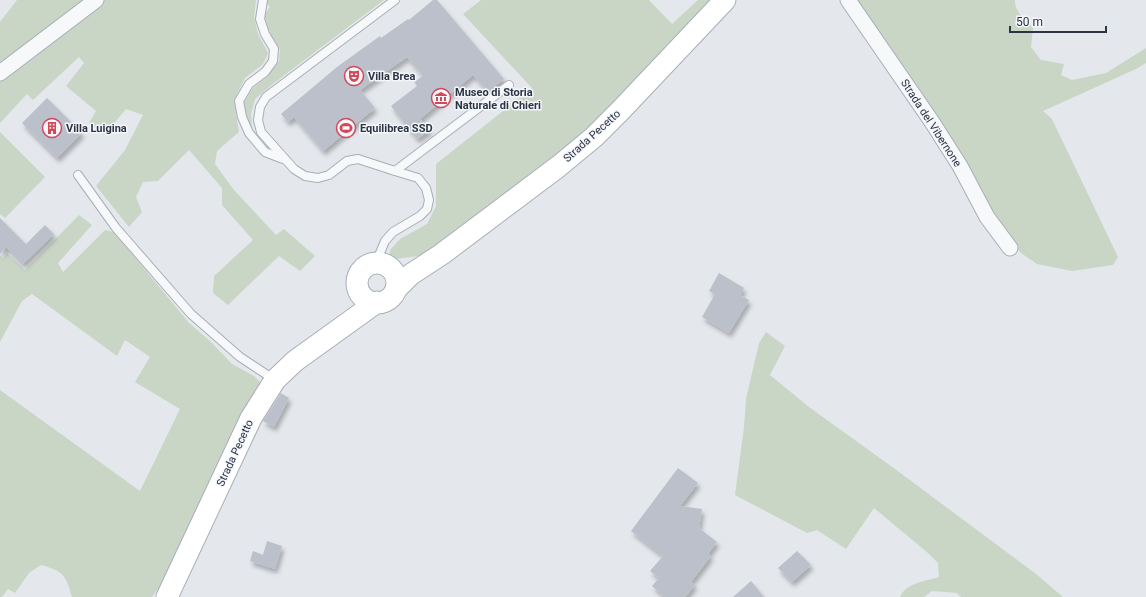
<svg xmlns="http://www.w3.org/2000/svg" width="1146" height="597" viewBox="0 0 1146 597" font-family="Roboto,sans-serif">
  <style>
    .green { fill: #c9d6c5 }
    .building { fill: #bbc0ca; filter: url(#shadow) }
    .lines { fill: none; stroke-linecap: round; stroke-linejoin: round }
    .service-casing { stroke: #a9aeb7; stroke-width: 10 }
    .minor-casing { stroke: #a9aeb7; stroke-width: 17 }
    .secondary-casing { stroke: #a9aeb7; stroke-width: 23 }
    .service { stroke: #f7f8fa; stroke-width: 8 }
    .minor { stroke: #f7f8fa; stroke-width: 15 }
    .secondary { stroke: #fff; stroke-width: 21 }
    .labels { text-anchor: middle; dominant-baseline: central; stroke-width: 3; stroke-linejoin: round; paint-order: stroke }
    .poi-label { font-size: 11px; font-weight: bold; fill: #2b3445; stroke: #f4f6f9; text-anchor: start }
    .street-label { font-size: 11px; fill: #2b3445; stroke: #f4f6f9 }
  </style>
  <defs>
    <filter id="shadow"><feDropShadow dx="2.5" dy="4.5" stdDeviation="2" flood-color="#0004"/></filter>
  </defs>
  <rect width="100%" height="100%" fill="#e4e7ec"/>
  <g class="green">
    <polygon points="17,0 85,0 50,25 0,64 0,22"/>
    <polygon points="104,0 256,0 254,17 258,34 268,53 263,64 245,78 234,100 239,132 217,151 215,164 234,190 276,235 284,229 315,256 300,271 279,256 228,305 213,293 214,276 253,240 222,205 222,188 189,150 158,181 143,182 136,197 142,212 129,227 96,186 125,150 143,115 126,109 104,135 89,123 96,111 66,86 84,63 79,57 33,100 27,94 0,123 0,80 71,27"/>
    <polygon points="263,0 384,0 274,83 255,99 251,114 252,127 246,119 243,104 253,88 267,77 279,61 280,50 272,37 263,16 270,7"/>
    <polygon points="481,0 649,0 672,24 698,0 718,0 563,155 440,248 418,256 396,259 390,256 390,250 400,239 427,224 436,206 436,164 532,88 463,14"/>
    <path d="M854,0h161c-1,11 11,21 18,28l-2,19 10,13 23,4 -3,11 11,5 34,-7 40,-25v15l-10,6 -93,42 9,8 66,138 -5,8 -41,6 -35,-7 -16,-11 -30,-36z"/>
    <polygon points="0,132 45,177 5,218 0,214"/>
    <path d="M79,215l13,10 -34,38 5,9 42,-42 9,2 75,91 22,19 21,22 22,12 8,8 -91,187 -19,26h-80c-6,-21 -8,-26 -31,-32l-12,8 -14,20 -7,-4 -6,8h-2v-207l140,101 40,-82 -45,-27 15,-25 -25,-17 -8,16 -85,-62 -10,7 -22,41v-87l3,3 4,-5 18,17z"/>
    <path d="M766,332l19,14 -15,29 39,32 86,62 141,105 27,23h-102l-4,-4 -25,-2 -8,6h-24c6,-14 26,-16 39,-20l-1,-14 -10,-10 -54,-45 -28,41 -29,-19 -10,3 -72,-38 9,-68 2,-28 13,-56z"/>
  </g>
  <g class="building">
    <polygon points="433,0 437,0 504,79 488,91 473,75 420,119 430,130 417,139 391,106 417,86 414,82 423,76 407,57 360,90 375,108 323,151 294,117 288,122 281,114 337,67 380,36 381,38 408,19 409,20"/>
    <polygon points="47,98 82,133 57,158 22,123"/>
    <polygon points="0,218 26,244 45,225 54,234 23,264 6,247 0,254"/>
    <polygon points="719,273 744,288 740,295 749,300 729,333 702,317 715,294 709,291"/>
    <polygon points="281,393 289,398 274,427 263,421"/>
    <polygon points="678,468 698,483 680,506 702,509 699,528 717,542 708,554 711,556 691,582 695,585 685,597 665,597 652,586 659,578 650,571 663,556 631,531"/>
    <polygon points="267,541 282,546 275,569 250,561 253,551 263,555"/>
    <polygon points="797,551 811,565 792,582 778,568"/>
    <polygon points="751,581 764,597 733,597"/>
  </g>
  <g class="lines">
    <defs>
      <g id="service">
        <polyline points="263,0 260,19 265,34 274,49 273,61 265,72 249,84 239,101 242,117 249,133 265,152 283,159"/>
        <polyline points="395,0 266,97 260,107 258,120 261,132 294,169 305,176 318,178 329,175 347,161 358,159 395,171 509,85"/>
        <polyline points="78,175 116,228 191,314 240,357 275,380"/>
        <polyline points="378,263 380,253 385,241 393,232 420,216 427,209 429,200 426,188 418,178 395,171"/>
      </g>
      <g id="minor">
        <polyline points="848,0 932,122 960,166 987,217 1010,248"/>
        <polyline points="0,73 96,0"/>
      </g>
      <g id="secondary">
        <circle cx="377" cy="283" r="20"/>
        <polyline points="396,289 410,275 442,254 559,166 594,137 621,110 725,0"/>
        <polyline points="167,597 251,418 275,380 295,361 377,302"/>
      </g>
    </defs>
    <use href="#service" class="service-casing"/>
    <use href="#minor" class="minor-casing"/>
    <use href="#secondary" class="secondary-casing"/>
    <use href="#service" class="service"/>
    <use href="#minor" class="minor"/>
    <use href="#secondary" class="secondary"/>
  </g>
  <defs>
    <symbol id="theatre-ring" viewBox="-11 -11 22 22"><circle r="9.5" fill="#f4f6f9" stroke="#d1495b" stroke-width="1.5"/><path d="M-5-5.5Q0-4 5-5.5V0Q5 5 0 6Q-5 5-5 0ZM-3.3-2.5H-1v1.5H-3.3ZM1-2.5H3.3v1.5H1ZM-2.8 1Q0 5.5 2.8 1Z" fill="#d1495b"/></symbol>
    <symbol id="museum-ring" viewBox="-11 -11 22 22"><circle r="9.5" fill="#f4f6f9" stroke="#d1495b" stroke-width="1.5"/><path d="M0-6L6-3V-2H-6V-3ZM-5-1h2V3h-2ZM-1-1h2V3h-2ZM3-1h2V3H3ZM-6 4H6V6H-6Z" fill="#d1495b"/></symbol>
    <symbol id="building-ring" viewBox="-11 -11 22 22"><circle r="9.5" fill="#f4f6f9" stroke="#d1495b" stroke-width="1.5"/><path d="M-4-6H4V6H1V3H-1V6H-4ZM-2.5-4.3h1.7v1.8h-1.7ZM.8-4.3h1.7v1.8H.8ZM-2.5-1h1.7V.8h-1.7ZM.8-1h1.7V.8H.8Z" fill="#d1495b"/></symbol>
    <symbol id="stadium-ring" viewBox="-11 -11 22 22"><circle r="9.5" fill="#f4f6f9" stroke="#d1495b" stroke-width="1.5"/><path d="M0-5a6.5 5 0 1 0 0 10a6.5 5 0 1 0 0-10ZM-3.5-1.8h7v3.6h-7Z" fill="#d1495b"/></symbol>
  </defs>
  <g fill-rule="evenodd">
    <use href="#theatre-ring" x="343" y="65" width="22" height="22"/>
    <use href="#museum-ring" x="430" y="87" width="22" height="22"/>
    <use href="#building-ring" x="41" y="117" width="22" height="22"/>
    <use href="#stadium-ring" x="335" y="117" width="22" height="22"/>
  </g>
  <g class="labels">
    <g class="poi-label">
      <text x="368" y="76">Villa Brea</text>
      <text x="455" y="92">Museo di Storia<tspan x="455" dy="13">Naturale di Chieri</tspan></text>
      <text x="66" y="128">Villa Luigina</text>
      <text x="360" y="128">Equilibrea SSD</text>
    </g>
    <g class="street-label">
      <text transform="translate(931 123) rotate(57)">Strada del Vibernone</text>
      <text transform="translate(592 136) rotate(-42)">Strada Pecetto</text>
      <text transform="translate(235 453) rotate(-65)">Strada Pecetto</text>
    </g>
  </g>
  <path d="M1010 26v6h96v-6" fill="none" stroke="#2b3445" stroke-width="2"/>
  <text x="1016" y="26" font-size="12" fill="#2b3445" stroke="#f4f6f9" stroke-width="3" paint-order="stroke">50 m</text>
</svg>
